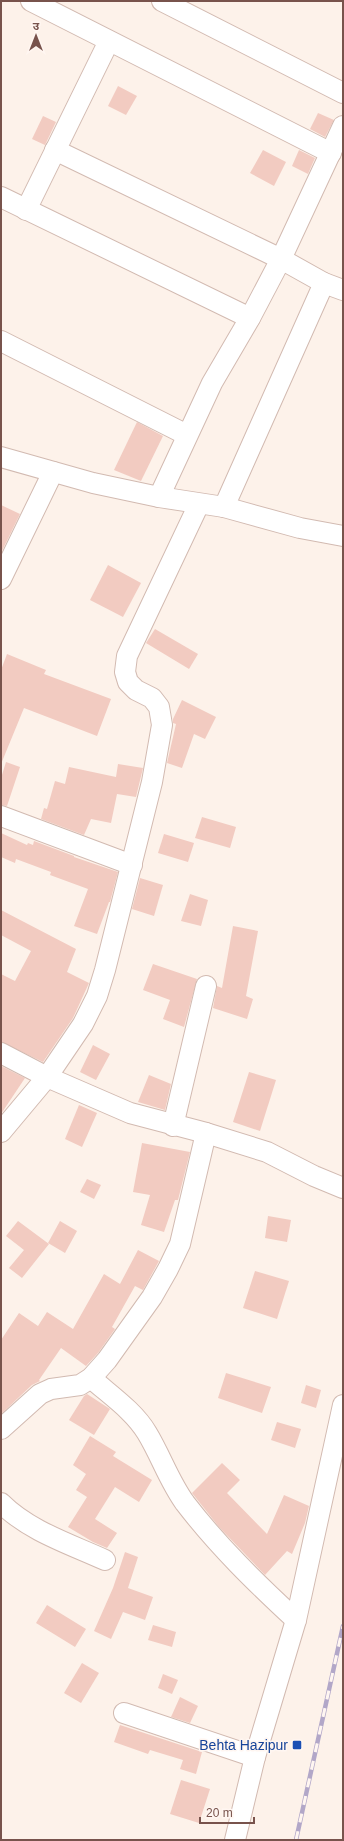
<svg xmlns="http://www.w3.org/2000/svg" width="344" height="1841" viewBox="0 0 344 1841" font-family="Arial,'Noto Sans Devanagari',sans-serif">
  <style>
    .building { fill: #f2cbc1 }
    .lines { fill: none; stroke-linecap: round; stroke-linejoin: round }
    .minor-casing { stroke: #d2bab1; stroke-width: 22 }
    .minor { stroke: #fff; stroke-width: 20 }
    .rail-casing { stroke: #b2a7c8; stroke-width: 4.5 }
    .rail { stroke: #fff6f1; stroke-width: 3; stroke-dasharray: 9; stroke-linecap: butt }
    .transit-dot { fill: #1a4fb4; stroke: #fff6f1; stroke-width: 1.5 }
    .labels { text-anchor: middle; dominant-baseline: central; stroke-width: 3; stroke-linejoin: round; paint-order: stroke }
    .transit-label { font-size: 14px; fill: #164399; stroke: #fff6f1; text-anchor: end }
  </style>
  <rect width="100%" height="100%" fill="#fdf2ea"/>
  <g class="building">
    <polygon points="118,86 137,96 126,115 108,106"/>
    <polygon points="318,113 334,120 325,137 310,129"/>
    <polygon points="43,116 56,122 45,145 32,139"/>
    <polygon points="263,150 286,162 274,186 250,173"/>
    <polygon points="299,150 315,158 308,174 292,166"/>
    <polygon points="137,422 163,436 141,481 114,470"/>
    <polygon points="1,505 20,514 1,553"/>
    <polygon points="108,565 141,583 123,617 90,600"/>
    <polygon points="155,629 198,654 189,669 146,643"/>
    <polygon points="7,654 46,670 44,674 111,699 97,736 24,708 1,764 1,670"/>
    <polygon points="182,700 216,717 205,739 194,734 182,768 167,763 176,724 173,723 173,719"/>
    <polygon points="6,762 20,767 7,806 1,805 1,778"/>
    <polygon points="118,764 143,768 136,797 117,794 111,823 91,819 84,835 41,819 44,808 47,809 55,781 65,784 69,767 116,777"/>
    <polygon points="202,817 236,827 230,848 195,838"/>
    <polygon points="1,833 27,845 28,843 33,845 34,841 74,856 74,857 118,872 110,902 109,902 97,934 74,926 88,889 50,875 51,872 16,859 15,863 1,857"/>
    <polygon points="164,834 194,843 188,862 158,853"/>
    <polygon points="140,878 163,885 154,916 132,909"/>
    <polygon points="190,894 208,900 201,926 181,921"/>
    <polygon points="1,910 76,949 67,972 89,983 73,1018 43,1062 1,1042 1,974 15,981 31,951 1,935"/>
    <polygon points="233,926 258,931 246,996 253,999 247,1019 213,1008 217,986 222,988"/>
    <polygon points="153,964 197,979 184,1027 163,1019 170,1000 143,990"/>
    <polygon points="93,1045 110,1054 96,1080 80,1072"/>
    <polygon points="1,1066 25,1078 1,1114"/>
    <polygon points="249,1072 276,1080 260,1131 233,1122"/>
    <polygon points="149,1075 171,1084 165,1110 138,1102"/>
    <polygon points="79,1105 97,1113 82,1147 65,1139"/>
    <polygon points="142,1143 190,1152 178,1200 175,1200 164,1232 141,1225 150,1195 133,1192"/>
    <polygon points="87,1179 101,1185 94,1199 80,1192"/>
    <polygon points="268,1216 291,1220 287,1242 265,1238"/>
    <polygon points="18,1221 49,1244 22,1278 9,1268 24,1250 6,1236"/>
    <polygon points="60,1221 77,1231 65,1253 48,1243"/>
    <polygon points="138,1250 159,1261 143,1290 135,1286 112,1327 115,1329 98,1353 86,1366 61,1348 39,1380 40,1381 32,1385 1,1414 1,1340 19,1313 38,1326 47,1312 73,1329 104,1274 120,1284"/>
    <polygon points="255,1271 289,1281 277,1319 243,1308"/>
    <polygon points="226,1373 271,1387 262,1413 218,1398"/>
    <polygon points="306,1385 321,1390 316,1408 301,1403"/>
    <polygon points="87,1394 110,1409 94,1435 69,1420 84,1396"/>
    <polygon points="277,1422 301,1429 295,1448 271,1440"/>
    <polygon points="90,1436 116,1452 113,1456 152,1480 139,1502 115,1487 95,1519 117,1533 107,1548 93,1542 68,1527 87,1497 76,1490 86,1474 73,1465"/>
    <polygon points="222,1463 240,1480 227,1493 267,1534 284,1495 309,1506 305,1523 292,1554 287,1551 265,1575 219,1527 192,1493"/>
    <polygon points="125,1552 138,1557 128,1588 153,1597 145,1620 123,1612 111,1639 94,1631 113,1588"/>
    <polygon points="47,1605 86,1629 75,1647 36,1623"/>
    <polygon points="153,1625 176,1632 172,1647 148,1640"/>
    <polygon points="82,1663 99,1673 81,1703 64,1693"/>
    <polygon points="163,1674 178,1680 172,1694 158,1688"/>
    <polygon points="180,1697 198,1706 190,1723 171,1717"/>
    <polygon points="120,1725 202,1752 196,1774 180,1769 183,1760 150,1750 148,1754 114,1742"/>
    <polygon points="181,1780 210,1789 199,1823 170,1814"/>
  </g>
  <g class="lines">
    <defs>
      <g id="minor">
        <polyline points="31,1 331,153"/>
        <polyline points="162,1 343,93"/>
        <polyline points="55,150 281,259 324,283 343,290"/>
        <polyline points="1,197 250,318"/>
        <polyline points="26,210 109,41"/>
        <polyline points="1,341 187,435"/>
        <polyline points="1,457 93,483 159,497 224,507 300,528 343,536"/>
        <polyline points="159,497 212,383 250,318 281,259 343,126"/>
        <polyline points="224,507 324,283"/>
        <polyline points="1,579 53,472"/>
        <polyline points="1,816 132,865"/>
        <polyline points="1,1053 47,1077 130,1113 206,1133 267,1152 314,1176 343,1188"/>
        <polyline points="173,1126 206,986"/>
        <polyline points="1,1132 47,1077 83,1024 97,996 105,970 152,782 162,725 159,707 152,698 136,690 128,682 125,672 127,656 199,504"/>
        <path d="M91,1378c19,17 43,33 56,55 14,23 22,48 38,70 33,43 71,80 111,117"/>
        <polyline points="1,1429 40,1394 51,1389 80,1385 91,1378 107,1360 152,1297 168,1269 180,1244 206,1133"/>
        <path d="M1,1503c28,28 69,41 104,57"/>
        <polyline points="124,1713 255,1757"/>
        <polyline points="235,1840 255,1757 296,1620 343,1405"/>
      </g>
    </defs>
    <use href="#minor" class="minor-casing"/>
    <use href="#minor" class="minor"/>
    <defs>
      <polyline id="rail" points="296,1840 343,1626"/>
    </defs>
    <use href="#rail" class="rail-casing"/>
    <use href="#rail" class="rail"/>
  </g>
  <rect class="transit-dot" x="292" y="1740" width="10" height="10" rx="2"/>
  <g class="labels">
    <g class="transit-label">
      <text x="288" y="1745">Behta Hazipur</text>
    </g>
  </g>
  <rect width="344" height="1841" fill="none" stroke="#78534c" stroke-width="4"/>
  <g transform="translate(36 36)" stroke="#fff6f1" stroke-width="3" paint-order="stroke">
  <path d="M0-3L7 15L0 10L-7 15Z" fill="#78534c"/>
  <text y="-6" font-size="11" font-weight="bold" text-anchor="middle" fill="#78534c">उ</text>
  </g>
  <path d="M200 1817v6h54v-6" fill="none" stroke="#78534c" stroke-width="2"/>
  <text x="206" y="1817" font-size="12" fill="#78534c" stroke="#fff6f1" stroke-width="3" paint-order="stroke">20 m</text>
</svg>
